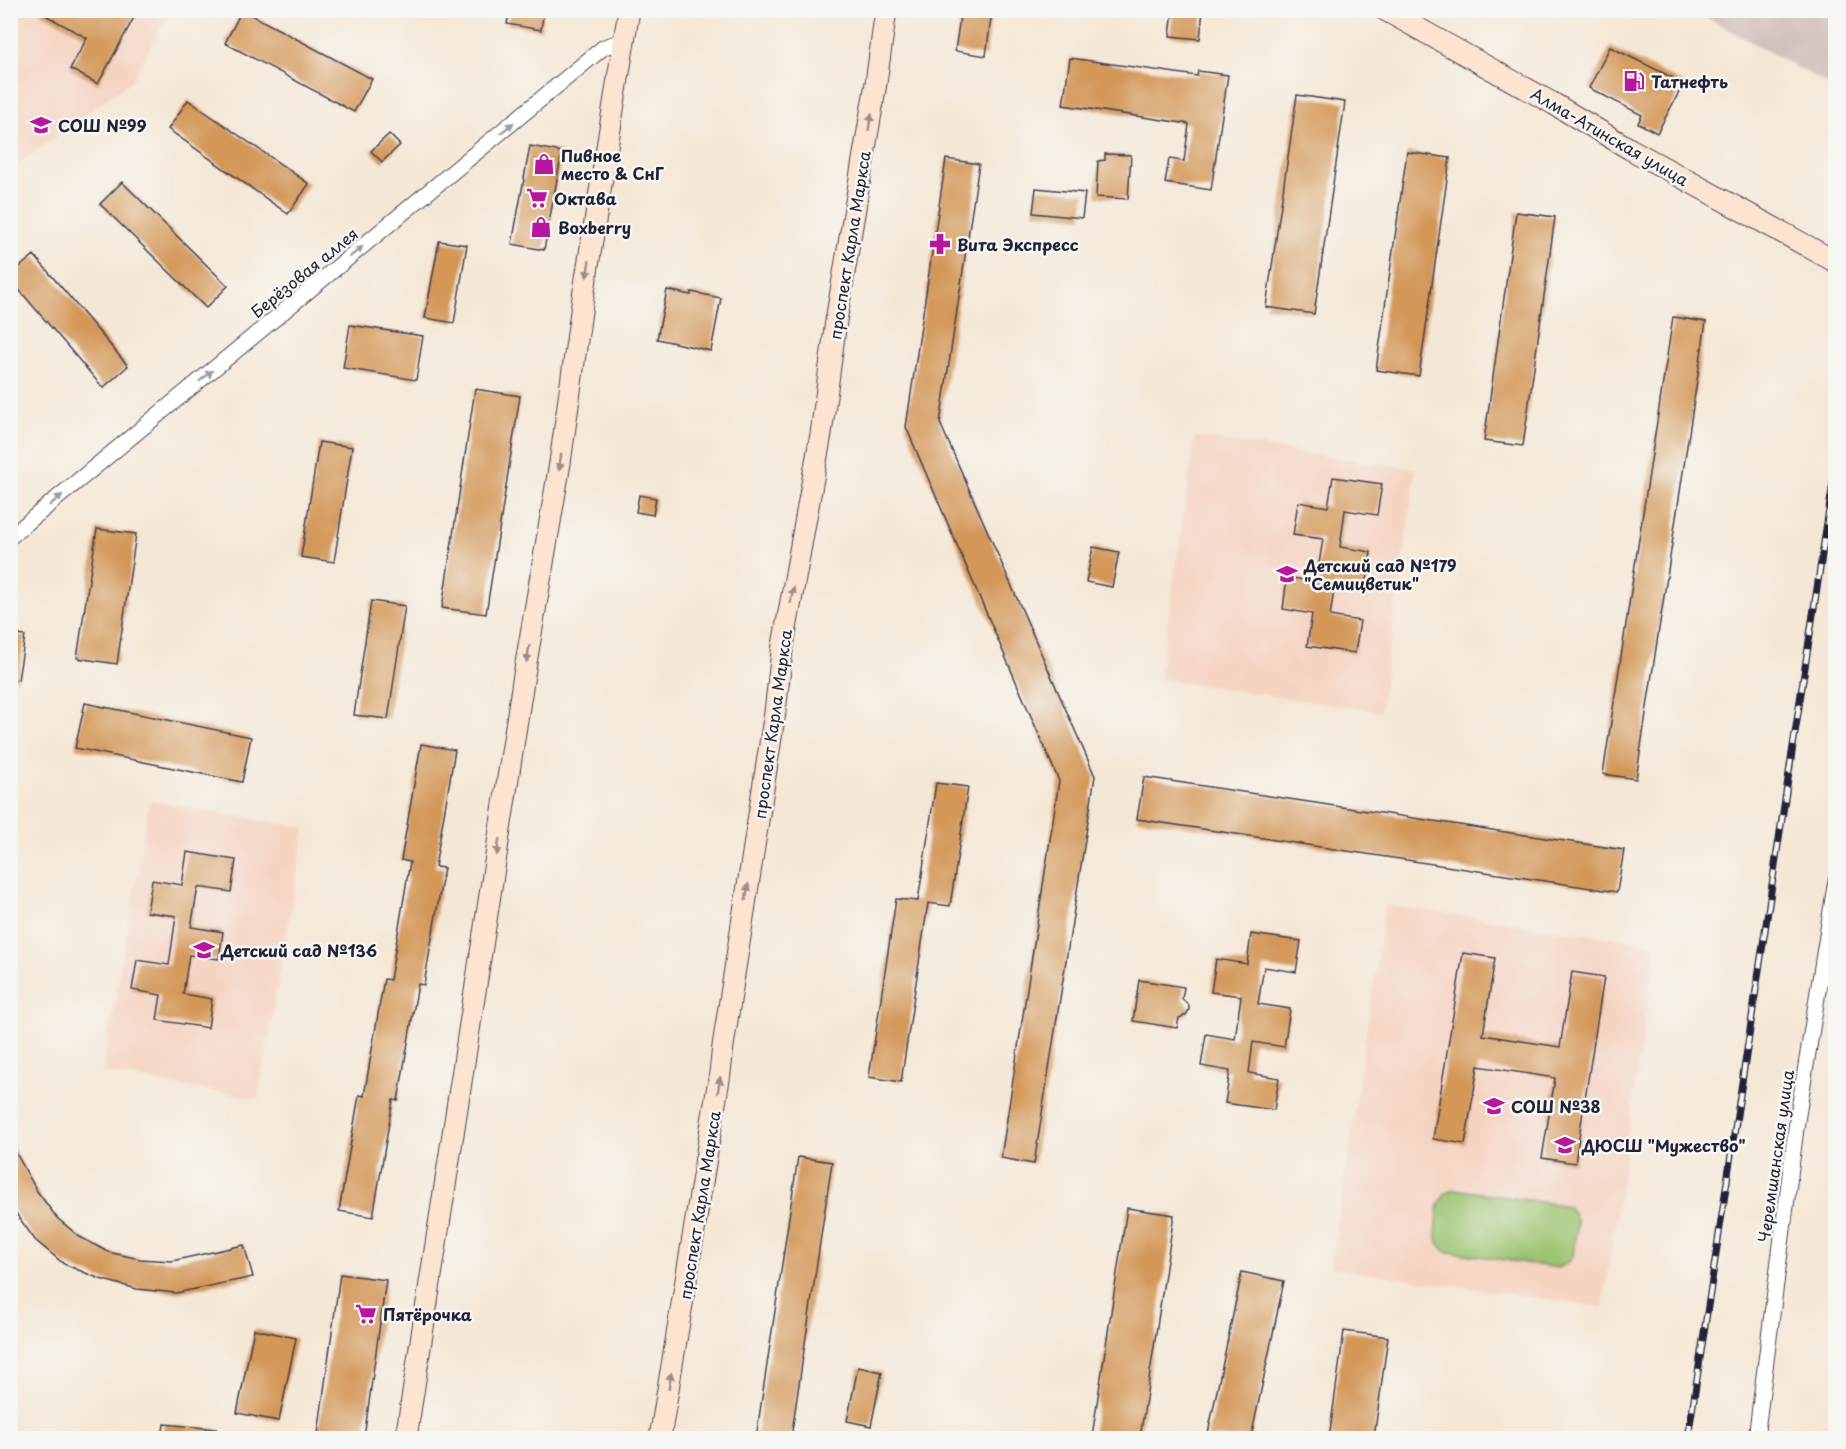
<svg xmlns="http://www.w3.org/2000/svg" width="1846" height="1449" viewBox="0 0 1846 1449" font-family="'Playpen Sans',sans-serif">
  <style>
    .built { fill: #f5d3c1 }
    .industrial { fill: #d1c0bc }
    .green { fill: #9cc36f; stroke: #5f7255; stroke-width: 1.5 }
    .building { fill: #d39759 }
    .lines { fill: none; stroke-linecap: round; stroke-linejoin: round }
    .street-casing { stroke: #424052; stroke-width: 17 }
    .secondary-casing { stroke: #424052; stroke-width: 23 }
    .street { stroke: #fff; stroke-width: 15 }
    .secondary { stroke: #fde4d1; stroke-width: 21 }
    .rail-casing { stroke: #22223b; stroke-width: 7 }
    .rail { stroke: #f6f6f2; stroke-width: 4.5; stroke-dasharray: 14; stroke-linecap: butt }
    .oneway { fill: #9a8d8e }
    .oneway2 { fill: #9c9ca7 }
    .labels { text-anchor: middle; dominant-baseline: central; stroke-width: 5; stroke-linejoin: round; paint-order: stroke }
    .poi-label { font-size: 16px; font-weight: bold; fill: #22223b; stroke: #f6f6f2; text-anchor: start }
    .street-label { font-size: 16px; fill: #22223b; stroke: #f6f6f2 }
  </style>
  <rect width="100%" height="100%" fill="#f6f6f2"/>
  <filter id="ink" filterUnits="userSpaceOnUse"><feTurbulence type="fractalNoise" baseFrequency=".0167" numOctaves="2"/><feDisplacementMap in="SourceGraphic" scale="12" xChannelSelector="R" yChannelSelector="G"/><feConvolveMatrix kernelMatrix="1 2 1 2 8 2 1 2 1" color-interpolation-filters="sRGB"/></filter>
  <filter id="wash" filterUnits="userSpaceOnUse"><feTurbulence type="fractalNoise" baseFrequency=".008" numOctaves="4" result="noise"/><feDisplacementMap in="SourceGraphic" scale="24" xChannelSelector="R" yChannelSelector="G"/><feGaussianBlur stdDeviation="1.35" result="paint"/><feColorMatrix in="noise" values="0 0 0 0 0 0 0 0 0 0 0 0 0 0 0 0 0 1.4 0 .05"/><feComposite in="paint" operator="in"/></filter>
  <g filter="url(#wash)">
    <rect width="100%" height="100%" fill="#f5e7d5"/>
    <g class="built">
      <polygon points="11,11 171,11 132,80 11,170"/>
      <polygon points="1195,437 1416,469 1380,712 1159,679"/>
      <polygon points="150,801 305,828 258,1099 102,1072"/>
      <polygon points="1385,905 1656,944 1603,1307 1331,1268"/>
    </g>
    <polygon class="industrial" points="1695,11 1835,11 1835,91 1829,85"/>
    <polygon class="green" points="1454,1189 1567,1206 1574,1214 1577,1224 1573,1256 1567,1263 1558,1268 1445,1251 1438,1243 1436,1232 1439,1204 1445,1194"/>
    <g id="blocks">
      <g class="building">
        <polygon points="36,10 138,10 98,84 70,69 87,38"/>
        <polygon points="242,10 372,79 354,112 225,43"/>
        <polygon points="510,10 544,10 541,30 507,24"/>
        <polygon points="961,10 992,10 986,56 955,51"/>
        <polygon points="1173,10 1203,10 1200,39 1170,36"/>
        <polygon points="1610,47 1684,83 1657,133 1638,123 1642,115 1589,88"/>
        <polygon points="1070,58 1197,76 1198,71 1228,75 1211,190 1165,183 1169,159 1184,161 1189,124 1063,105"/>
        <polygon points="1297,95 1345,102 1314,314 1266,307"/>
        <polygon points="188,100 309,184 288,214 168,129"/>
        <polygon points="389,134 400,145 382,162 371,151"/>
        <polygon points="530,146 562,152 544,250 512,244"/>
        <polygon points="1407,152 1450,158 1419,376 1376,370"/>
        <polygon points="1105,154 1131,155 1128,199 1096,197 1098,161 1105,160"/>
        <polygon points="946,159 979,164 940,423 1095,776 1034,1164 1001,1158 1059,781 906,427"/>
        <polygon points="122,182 228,286 206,308 100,204"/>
        <polygon points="1036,188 1085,193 1082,218 1033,213"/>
        <polygon points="1516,212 1555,217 1523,446 1484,441"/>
        <polygon points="439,241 467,245 454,323 425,318"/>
        <polygon points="34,255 128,366 103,388 10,279 10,275"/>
        <polygon points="667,290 691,295 691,292 721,298 711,351 657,339"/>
        <polygon points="1673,317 1706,322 1636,779 1603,774"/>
        <polygon points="350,325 423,336 416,380 343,368"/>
        <polygon points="475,389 520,396 486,614 442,608"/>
        <polygon points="319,442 352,447 334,562 301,557"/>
        <polygon points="1333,477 1382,484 1377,515 1345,510 1340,547 1371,552 1366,589 1335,585 1330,616 1360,621 1355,653 1307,646 1312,614 1283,609 1287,577 1316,582 1323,539 1293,535 1298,502 1328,507"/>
        <polygon points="639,495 656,498 653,515 636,512"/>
        <polygon points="97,529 136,534 117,664 77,658"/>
        <polygon points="1093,547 1119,552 1112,587 1086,582"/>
        <polygon points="371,601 405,606 388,719 354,715"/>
        <polygon points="10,634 25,636 18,680 10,679"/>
        <polygon points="85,703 251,737 242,782 75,748"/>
        <polygon points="421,744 455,750 435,867 444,868 424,985 418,984 398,1101 393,1100 373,1217 339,1211 359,1095 364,1096 384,979 390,980 410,862 401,860"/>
        <polygon points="1144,777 1624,850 1617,892 1137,819"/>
        <polygon points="936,783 968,787 950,906 928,903 901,1082 869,1077 896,899 918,901"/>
        <polygon points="187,852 236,860 231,892 198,887 191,927 223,932 219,959 189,955 183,994 212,999 208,1028 157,1020 161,995 132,990 137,960 169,965 176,916 147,912 152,880 182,885"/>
        <polygon points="1251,934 1301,941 1296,972 1264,967 1258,1004 1290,1009 1284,1047 1253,1042 1249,1073 1279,1078 1274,1110 1225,1103 1230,1071 1201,1066 1206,1034 1235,1039 1241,996 1211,992 1216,959 1247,964"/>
        <polygon points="1463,953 1495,958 1483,1035 1560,1047 1572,972 1604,977 1575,1163 1542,1158 1555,1078 1478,1066 1465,1144 1433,1139"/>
        <polygon points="1139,980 1184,987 1182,999 1189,1005 1189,1010 1186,1015 1179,1018 1177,1028 1133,1021"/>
        <polygon points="10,1142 37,1191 57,1218 80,1237 108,1252 140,1259 172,1261 244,1245 253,1277 176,1293 137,1289 100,1279 64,1264 35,1240 10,1205"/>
        <polygon points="798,1157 832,1162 799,1384 791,1438 756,1438"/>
        <polygon points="1127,1208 1174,1215 1140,1438 1108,1438 1092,1436"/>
        <polygon points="1242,1272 1284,1281 1251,1438 1207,1438"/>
        <polygon points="340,1274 386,1280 364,1438 349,1438 318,1434"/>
        <polygon points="254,1329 296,1338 279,1421 237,1413"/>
        <polygon points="1344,1331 1388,1337 1374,1438 1329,1438"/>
        <polygon points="858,1367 882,1372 871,1426 847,1421"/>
        <polygon points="164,1424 216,1429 215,1438 162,1438"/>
      </g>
    </g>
  </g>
  <g filter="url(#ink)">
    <use href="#blocks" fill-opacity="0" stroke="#424052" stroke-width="1.5"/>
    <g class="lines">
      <defs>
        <g id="street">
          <polyline points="10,537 604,47 623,41"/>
          <polyline points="1756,1438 1797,1121 1836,880"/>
        </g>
        <g id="secondary">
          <polyline points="1385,10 1554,104 1630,149 1836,262"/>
          <polyline points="406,1438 523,681 560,463 583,297 629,10"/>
          <polyline points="660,1438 720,1073 723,1046 775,712 782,651 821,434 836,321 876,83 886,10"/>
        </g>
      </defs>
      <use href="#street" class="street-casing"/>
      <use href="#secondary" class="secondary-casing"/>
      <use href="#street" class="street"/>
      <use href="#secondary" class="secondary"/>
      <defs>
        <polyline id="rail" points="1688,1438 1836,463"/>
      </defs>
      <use href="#rail" class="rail-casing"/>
      <use href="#rail" class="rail"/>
    </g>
    <defs><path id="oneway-solid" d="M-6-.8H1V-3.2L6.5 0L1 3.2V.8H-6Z" transform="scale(1.5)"/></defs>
    <g class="oneway">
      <use href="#oneway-solid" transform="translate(870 122) rotate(-80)"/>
      <use href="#oneway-solid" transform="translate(588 269) rotate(99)"/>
      <use href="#oneway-solid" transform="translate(560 462) rotate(99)"/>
      <use href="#oneway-solid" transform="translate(792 595) rotate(-80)"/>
      <use href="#oneway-solid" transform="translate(528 654) rotate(100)"/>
      <use href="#oneway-solid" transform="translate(498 847) rotate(99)"/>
      <use href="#oneway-solid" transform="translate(747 892) rotate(-81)"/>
      <use href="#oneway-solid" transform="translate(719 1085) rotate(-81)"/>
      <use href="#oneway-solid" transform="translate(670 1381) rotate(-81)"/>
    </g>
    <g class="oneway2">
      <use href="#oneway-solid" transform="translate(507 128) rotate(-39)"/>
      <use href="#oneway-solid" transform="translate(356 252) rotate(-39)"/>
      <use href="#oneway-solid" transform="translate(206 376) rotate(-39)"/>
      <use href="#oneway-solid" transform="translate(56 500) rotate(-40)"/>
    </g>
  </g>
  <defs>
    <symbol id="fuel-bare" viewBox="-9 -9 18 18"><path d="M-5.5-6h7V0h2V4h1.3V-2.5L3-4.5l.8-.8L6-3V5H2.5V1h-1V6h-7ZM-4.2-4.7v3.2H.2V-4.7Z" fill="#b5179e" stroke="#f6f6f2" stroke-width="2.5" paint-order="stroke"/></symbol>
    <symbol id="school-bare" viewBox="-9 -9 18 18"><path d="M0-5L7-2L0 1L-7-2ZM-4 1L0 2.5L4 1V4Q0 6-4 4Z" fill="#b5179e" stroke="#f6f6f2" stroke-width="2.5" paint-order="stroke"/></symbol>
    <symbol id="shop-bare" viewBox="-9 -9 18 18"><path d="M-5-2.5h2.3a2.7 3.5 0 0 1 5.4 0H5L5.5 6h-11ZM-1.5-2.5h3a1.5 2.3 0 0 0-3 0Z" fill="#b5179e" stroke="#f6f6f2" stroke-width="2.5" paint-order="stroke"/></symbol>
    <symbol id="supermarket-bare" viewBox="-9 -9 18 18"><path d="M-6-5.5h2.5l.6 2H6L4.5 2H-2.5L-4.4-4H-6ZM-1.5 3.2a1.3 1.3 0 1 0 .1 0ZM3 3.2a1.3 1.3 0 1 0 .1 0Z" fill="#b5179e" stroke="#f6f6f2" stroke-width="2.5" paint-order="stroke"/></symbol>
    <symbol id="pharmacy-bare" viewBox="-9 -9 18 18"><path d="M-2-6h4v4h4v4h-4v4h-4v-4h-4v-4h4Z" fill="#b5179e" stroke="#f6f6f2" stroke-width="2.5" paint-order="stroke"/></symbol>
  </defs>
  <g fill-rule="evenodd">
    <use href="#fuel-bare" x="1619" y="66" width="30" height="30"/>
    <use href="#school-bare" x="26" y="110" width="30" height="30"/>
    <use href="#shop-bare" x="529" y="149" width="30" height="30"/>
    <use href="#supermarket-bare" x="522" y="183" width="30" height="30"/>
    <use href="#shop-bare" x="526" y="212" width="30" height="30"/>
    <use href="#pharmacy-bare" x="925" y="229" width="30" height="30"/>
    <use href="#school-bare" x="1272" y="559" width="30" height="30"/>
    <use href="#school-bare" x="189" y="935" width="30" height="30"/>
    <use href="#school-bare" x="1479" y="1091" width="30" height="30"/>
    <use href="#school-bare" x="1550" y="1130" width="30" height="30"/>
    <use href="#supermarket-bare" x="351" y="1299" width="30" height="30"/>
  </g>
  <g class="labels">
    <g class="poi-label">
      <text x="1651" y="81">Татнефть</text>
      <text x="58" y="125">СОШ №99</text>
      <text x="561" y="155">Пивное<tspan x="561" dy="18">место &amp; СнГ</tspan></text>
      <text x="554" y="198">Октава</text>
      <text x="558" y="227">Boxberry</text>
      <text x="957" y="244">Вита Экспресс</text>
      <text x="1304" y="565">Детский сад №179<tspan x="1304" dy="18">"Семицветик"</tspan></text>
      <text x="221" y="950">Детский сад №136</text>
      <text x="1511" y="1106">СОШ №38</text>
      <text x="1582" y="1145">ДЮСШ "Мужество"</text>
      <text x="383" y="1314">Пятёрочка</text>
    </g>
    <g class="street-label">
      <text transform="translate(1610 136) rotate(30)">Алма-Атинская улица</text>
      <text transform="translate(849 245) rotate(-81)">проспект Карла Маркса</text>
      <text transform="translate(304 272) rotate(-39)">Берёзовая аллея</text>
      <text transform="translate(772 724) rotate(-82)">проспект Карла Маркса</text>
      <text transform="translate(1775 1156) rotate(-82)">Черемшанская улица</text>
      <text transform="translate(699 1205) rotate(-81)">проспект Карла Маркса</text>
    </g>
  </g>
  <rect width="1846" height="1449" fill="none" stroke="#f6f6f2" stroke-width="36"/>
</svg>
